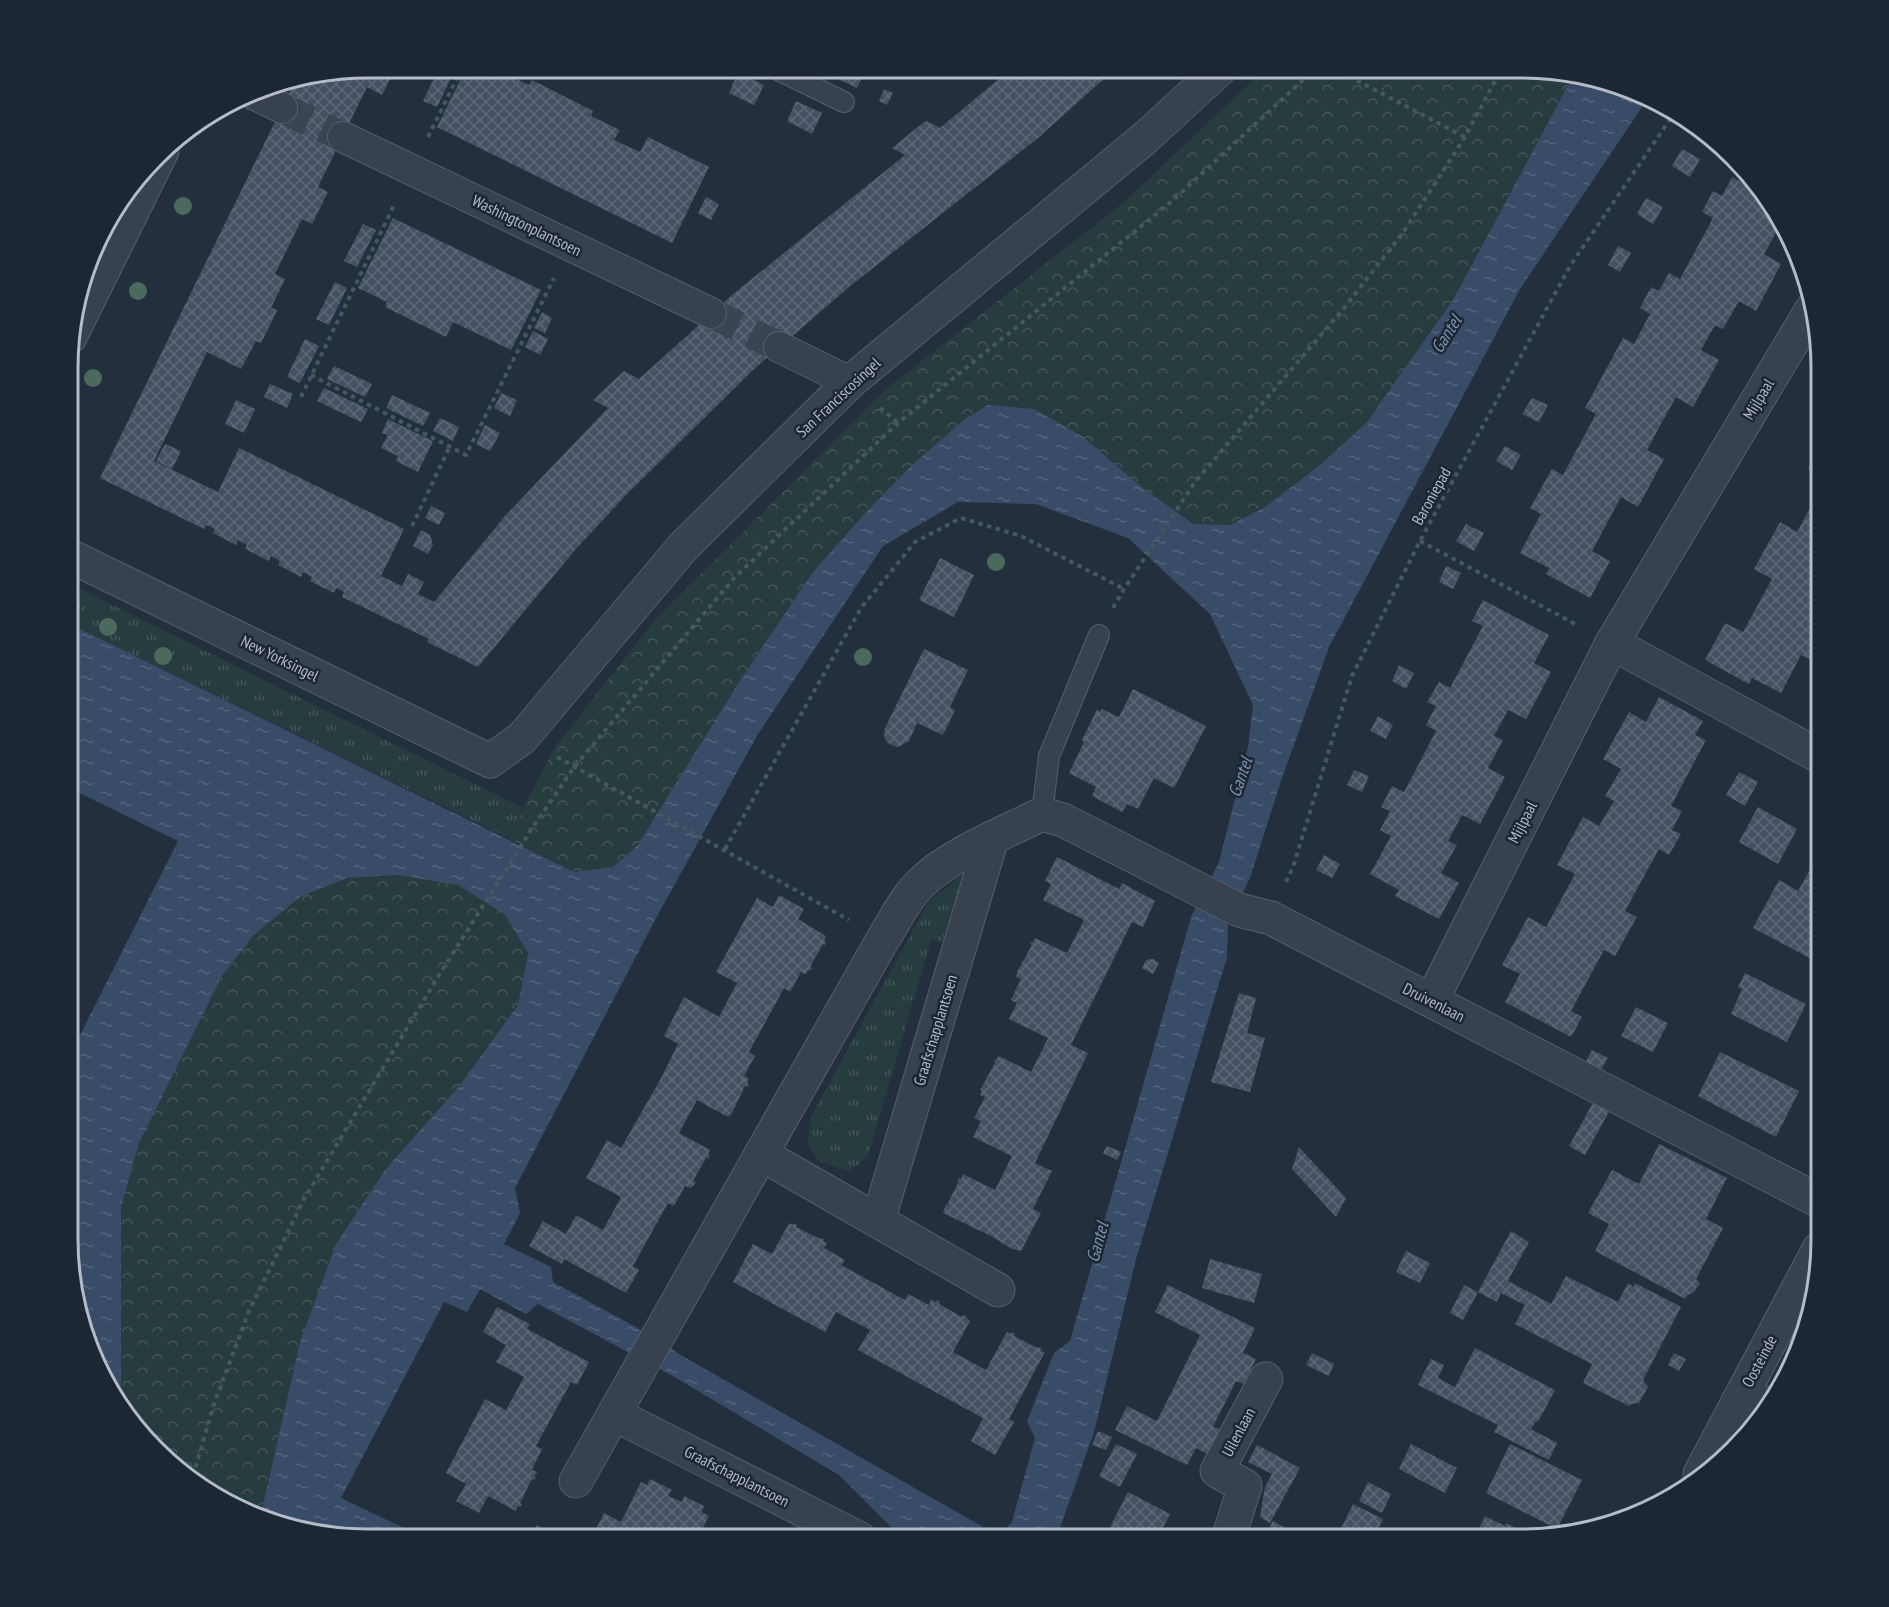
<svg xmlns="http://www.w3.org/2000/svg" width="1889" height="1607" viewBox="0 0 1889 1607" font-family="'PT Sans Narrow',sans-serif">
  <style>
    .grass { fill: url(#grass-tufts) }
    .forest { fill: url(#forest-crowns) }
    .water { fill: url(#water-ripples); fill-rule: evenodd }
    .building { fill: url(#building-cross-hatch) }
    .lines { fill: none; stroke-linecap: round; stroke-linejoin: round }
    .pedestrian-tunnel { stroke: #3a4453; stroke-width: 30; stroke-dasharray: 30 15; stroke-linecap: butt }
    .service-casing { stroke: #565f6c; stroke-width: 22 }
    .pedestrian-casing { stroke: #565f6c; stroke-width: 32 }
    .minor-casing { stroke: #565f6c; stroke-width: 35 }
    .tertiary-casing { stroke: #565f6c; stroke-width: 35 }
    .path { stroke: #44595c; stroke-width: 4; stroke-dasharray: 4.5 4.5; stroke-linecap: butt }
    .service { stroke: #38414e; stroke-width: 20 }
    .pedestrian { stroke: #38414e; stroke-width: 30 }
    .minor { stroke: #38414e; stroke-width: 33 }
    .tertiary { stroke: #38414e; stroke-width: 33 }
    .tree { fill: #4b6a5d }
    .labels { text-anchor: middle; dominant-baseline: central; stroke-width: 5; stroke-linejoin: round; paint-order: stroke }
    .street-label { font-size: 16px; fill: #b4bcc9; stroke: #1d2633 }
    .water-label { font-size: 18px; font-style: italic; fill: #7c92b1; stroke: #1d2633 }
    .rim { fill: none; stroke: #b4bcc9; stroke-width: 3 }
  </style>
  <defs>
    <pattern id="grass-tufts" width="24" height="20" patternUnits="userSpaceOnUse" patternTransform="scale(1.5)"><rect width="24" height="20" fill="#263c3f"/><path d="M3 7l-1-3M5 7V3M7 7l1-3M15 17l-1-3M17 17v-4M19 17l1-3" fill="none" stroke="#435659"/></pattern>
    <pattern id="forest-crowns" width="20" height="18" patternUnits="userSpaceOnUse" patternTransform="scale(1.5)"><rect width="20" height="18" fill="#263c3f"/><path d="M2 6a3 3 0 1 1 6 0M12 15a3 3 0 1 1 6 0" fill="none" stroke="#435659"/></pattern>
    <pattern id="water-ripples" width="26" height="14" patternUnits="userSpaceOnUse" patternTransform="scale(1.5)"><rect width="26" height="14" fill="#394c67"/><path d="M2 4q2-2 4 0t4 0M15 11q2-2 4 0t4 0" fill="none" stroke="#53647b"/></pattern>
    <pattern id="building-cross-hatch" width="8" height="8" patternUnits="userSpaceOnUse" patternTransform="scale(1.5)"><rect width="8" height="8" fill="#455162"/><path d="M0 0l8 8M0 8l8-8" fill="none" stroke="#5d6877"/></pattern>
  </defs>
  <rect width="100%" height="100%" fill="#242f3e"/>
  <g class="grass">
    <polygon points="70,584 523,808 508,838 70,624"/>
    <polygon points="966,871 942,942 931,940 868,1156 850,1171 819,1161 808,1144 810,1118 929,901"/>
  </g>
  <g class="forest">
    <polygon points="1266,68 1540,68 1573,76 1453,300 1402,373 1367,422 1320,465 1265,507 1230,525 1195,524 1145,490 964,420 913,464 868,510 637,846 613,867 574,872 508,838 554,748 656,619 886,389 1123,203"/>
    <polygon points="398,875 458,885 505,915 528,953 518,1005 460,1085 385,1170 336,1244 300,1342 260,1518 253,1516 155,1451 121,1400 121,1207 139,1142 222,976 254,935 300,897 347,878"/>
  </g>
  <path class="water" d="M1573,76l63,15 12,7 -128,191 -191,358 -48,134 -31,97 -22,45 -1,34 -91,302 -42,173 -38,107h-153l-64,-64 -168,-100 -133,-71 -12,10 -46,-25 -13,23 -23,-10 -103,196 86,41h-59l-108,-21 40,-176 36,-98 49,-74 75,-85 58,-80 10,-52 -23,-38 -47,-30 -60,-10 -51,3 -47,19 -46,38 -32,41 -83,167 -18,64v193l-30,-46 -23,-95 1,-202 109,-216 -109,-53 1,-164 504,248 39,-5 24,-21 106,-170 70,-104 55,-62 45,-46 51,-44 24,-15 46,4 49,28 62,53 49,34 36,1 35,-18 55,-42 47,-43 86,-122zM958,502l78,2 92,34 82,76 43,91 -5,42 -29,115 -28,55 -121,424 -16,12 -27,68 8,17 -23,84 -13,14 -315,-179 -50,-31 -81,-44 -2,-15 -47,-23 16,-31 -5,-25 140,-268 103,-186 125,-188z"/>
  <g class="building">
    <polygon points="368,68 396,68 382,95 367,87 318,187 328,192 312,224 302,219 275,274 285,279 271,308 277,310 276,313 261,343 256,341 241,369 207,352 154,461 218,492 239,448 404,529 381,576 402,586 408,574 424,582 418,594 434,602 505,516 608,408 593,400 624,371 639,379 732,295 905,155 892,148 924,122 927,121 940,128 1012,68 1116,68 1038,138 849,287 752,371 626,495 575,550 478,667 427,642 429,639 342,597 344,592 336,588 334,593 310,581 312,577 303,572 301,577 278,565 280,561 271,556 269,561 245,549 247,545 238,540 236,545 234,544 213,533 215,529 206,525 204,529 100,478 296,79"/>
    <polygon points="439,68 455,70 437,107 423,101"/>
    <polygon points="466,68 506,68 503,73 529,85 532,80 593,111 591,116 620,130 614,140 640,152 648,137 709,167 672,243 437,127"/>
    <polygon points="678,68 700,68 696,76"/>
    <polygon points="815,68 867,68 857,88"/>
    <polygon points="738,72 764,85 754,105 729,93"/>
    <polygon points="884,89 893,93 887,105 879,101"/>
    <polygon points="796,101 822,113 812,134 787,121"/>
    <polygon points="1682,149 1700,159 1690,177 1672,166"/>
    <polygon points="1747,175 1785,233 1778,229 1764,254 1781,264 1756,311 1739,301 1723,329 1715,325 1701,350 1719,360 1693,407 1676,397 1661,424 1647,450 1664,459 1638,507 1621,497 1592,551 1610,561 1590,598 1546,574 1549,568 1520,553 1541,514 1530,508 1552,469 1563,475 1596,414 1585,408 1623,338 1634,344 1650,314 1640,308 1651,287 1659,291 1669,273 1680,279 1713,218 1702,212 1713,191 1722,196 1732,177 1743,183"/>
    <polygon points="706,197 719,204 711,220 698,213"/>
    <polygon points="1646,198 1663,207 1653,224 1637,214"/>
    <polygon points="393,218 541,290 511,350 453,322 446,337 444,336 385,307 387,302 358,288"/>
    <polygon points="363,224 376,230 357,267 344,261"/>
    <polygon points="1618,246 1631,253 1620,272 1608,265"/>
    <polygon points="335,282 347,288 329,325 316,319"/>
    <polygon points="542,312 552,318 545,333 534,328"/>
    <polygon points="533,331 548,339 540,355 525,347"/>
    <polygon points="305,339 319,346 300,383 287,377"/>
    <polygon points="334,366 372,384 365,397 327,379"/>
    <polygon points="270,384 293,394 287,408 264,397"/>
    <polygon points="324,388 368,409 361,422 317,401"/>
    <polygon points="501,393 517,400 510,416 494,408"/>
    <polygon points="392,395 430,413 423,426 386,408"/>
    <polygon points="1532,398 1548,405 1539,422 1522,414"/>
    <polygon points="236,400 255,409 244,433 225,424"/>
    <polygon points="440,418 459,427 453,441 433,431"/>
    <polygon points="388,419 433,441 418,472 396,461 398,456 381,448 388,435 382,433"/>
    <polygon points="485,425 500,433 490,451 476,444"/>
    <polygon points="165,444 181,451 172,469 156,461"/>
    <polygon points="1505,446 1521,455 1512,470 1496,461"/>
    <polygon points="1821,447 1821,476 1808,469"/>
    <polygon points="1821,488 1821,645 1813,661 1801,655 1781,693 1752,678 1749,684 1705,660 1725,623 1743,632 1772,579 1754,569 1780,522 1797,532"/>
    <polygon points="431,506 445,513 439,525 425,518"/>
    <polygon points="1466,524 1484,533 1474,551 1456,541"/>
    <polygon points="421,530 430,535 433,545 428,554 413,546"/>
    <polygon points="940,558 974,575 954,617 919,600"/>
    <polygon points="1446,566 1461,573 1453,589 1439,582"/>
    <polygon points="1483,600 1549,635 1534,663 1551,672 1526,719 1508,710 1494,736 1503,740 1488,768 1505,777 1480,824 1462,815 1448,841 1457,845 1441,873 1459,883 1439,919 1395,896 1399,890 1370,874 1391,836 1380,830 1390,811 1381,807 1392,786 1404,792 1436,731 1426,725 1436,706 1427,702 1439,682 1450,688 1483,626 1472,621"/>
    <polygon points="924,649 968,670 950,707 955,710 943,735 917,723 909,741 898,747 891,745 886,741 884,735 885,728"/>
    <polygon points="1399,665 1414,673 1406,689 1392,681"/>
    <polygon points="1133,689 1206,726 1174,788 1154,778 1138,809 1127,804 1122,812 1092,796 1096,787 1069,773 1084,742 1082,740 1097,709 1100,712 1102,709 1119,717"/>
    <polygon points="1659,697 1703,721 1695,735 1706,740 1671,806 1682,811 1672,830 1681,834 1669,855 1659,849 1625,911 1637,917 1615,956 1604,950 1571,1011 1582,1017 1571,1037 1505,1002 1520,974 1502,965 1528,917 1546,927 1575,874 1557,865 1583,817 1599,826 1614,801 1605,796 1621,769 1603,759 1629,712 1646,722"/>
    <polygon points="1378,716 1393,725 1386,739 1370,731"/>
    <polygon points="1354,770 1369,776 1362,792 1347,785"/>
    <polygon points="1739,772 1758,782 1745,806 1726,795"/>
    <polygon points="1758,807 1797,829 1778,864 1739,842"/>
    <polygon points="1324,855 1340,864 1332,878 1316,870"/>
    <polygon points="1057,857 1119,889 1122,883 1155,901 1143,927 1132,922 1071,1045 1088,1053 1035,1163 1052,1171 1033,1209 1041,1213 1021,1251 1012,1249 993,1237 943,1213 946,1204 947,1205 959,1181 957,1181 959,1178 961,1179 963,1174 995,1190 1012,1156 973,1137 981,1121 974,1118 985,1097 980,1095 982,1090 980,1090 995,1063 994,1063 995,1060 999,1056 1031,1072 1048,1038 1009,1019 1017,1003 1011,1000 1021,979 1016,977 1018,972 1017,972 1032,945 1030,944 1031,942 1033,942 1035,938 1067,953 1084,920 1043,900 1051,884 1045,881"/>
    <polygon points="1813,864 1821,868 1821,960 1819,963 1753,928 1779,880 1798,891"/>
    <polygon points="779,895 804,909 798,919 826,936 824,941 826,942 825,945 823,944 810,967 812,968 810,971 808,970 806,974 801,972 790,992 784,988 766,1021 749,1052 755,1056 744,1076 749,1079 747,1083 749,1084 747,1087 745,1086 732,1113 728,1117 697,1100 679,1133 710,1150 708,1154 710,1155 708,1159 706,1158 693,1181 696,1182 694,1185 690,1188 685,1186 674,1206 668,1203 633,1266 639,1270 626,1293 564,1259 562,1264 529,1246 543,1221 566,1234 576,1215 603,1230 621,1197 586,1178 607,1140 621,1148 660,1080 678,1044 664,1036 684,997 719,1017 737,983 716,972 757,898 773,907"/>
    <polygon points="1153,959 1159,963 1153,974 1142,968 1146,960"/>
    <polygon points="1745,973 1806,1004 1787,1042 1731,1014 1742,989 1738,987"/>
    <polygon points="1239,993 1256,998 1247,1033 1265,1038 1250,1092 1211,1082"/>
    <polygon points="1636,1007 1668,1023 1653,1052 1621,1036"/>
    <polygon points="1592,1050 1608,1058 1600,1071 1585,1063"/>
    <polygon points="1720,1052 1799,1091 1776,1137 1698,1096"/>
    <polygon points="1594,1101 1610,1110 1585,1155 1569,1146"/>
    <polygon points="1659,1144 1727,1178 1706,1219 1723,1228 1696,1279 1700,1283 1694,1292 1688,1295 1685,1299 1595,1251 1609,1224 1588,1213 1612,1170 1639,1184"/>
    <polygon points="1107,1146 1121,1152 1117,1160 1103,1153"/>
    <polygon points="1299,1147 1346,1198 1336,1217 1292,1169"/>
    <polygon points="789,1223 793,1225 794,1223 797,1225 796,1227 820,1239 820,1238 824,1239 823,1241 827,1243 824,1248 845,1260 841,1265 905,1300 908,1294 929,1305 931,1300 936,1302 937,1300 940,1302 939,1304 962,1317 963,1315 967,1317 966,1318 970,1321 953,1352 986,1370 1007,1332 1011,1334 1012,1332 1015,1334 1014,1336 1037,1348 1038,1347 1042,1349 1040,1351 1045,1352 1009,1419 1014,1422 995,1455 971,1441 983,1418 858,1350 870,1330 836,1312 825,1332 733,1282 753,1244 772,1254"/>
    <polygon points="1511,1231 1529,1242 1508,1281 1551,1304 1566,1276 1618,1302 1628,1283 1634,1287 1635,1283 1681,1307 1643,1380 1648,1387 1639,1403 1631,1404 1629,1406 1583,1383 1592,1364 1515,1324 1525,1305 1501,1293 1497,1302 1478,1292"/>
    <polygon points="1406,1251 1430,1263 1420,1283 1396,1272"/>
    <polygon points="1210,1259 1262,1274 1254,1303 1202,1288"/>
    <polygon points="1168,1285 1255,1328 1243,1353 1256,1359 1244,1384 1236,1381 1213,1427 1222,1429 1209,1455 1196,1448 1187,1465 1115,1430 1127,1406 1157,1421 1200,1335 1155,1312"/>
    <polygon points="1464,1285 1478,1292 1463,1320 1450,1313"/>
    <polygon points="497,1307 530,1324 527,1329 589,1362 577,1385 571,1382 536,1446 542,1449 532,1470 537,1472 534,1477 536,1477 534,1480 532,1479 520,1503 522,1504 520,1507 518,1506 516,1511 488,1496 479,1513 456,1501 466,1484 446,1473 485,1399 506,1410 524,1377 496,1362 506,1345 483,1332"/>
    <polygon points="1475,1348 1555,1390 1538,1422 1536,1421 1531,1429 1557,1443 1549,1460 1494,1432 1498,1425 1418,1385 1431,1359 1444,1365 1438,1378 1455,1387"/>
    <polygon points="1312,1353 1334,1364 1329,1376 1306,1365"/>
    <polygon points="1674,1353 1686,1359 1679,1371 1668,1365"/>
    <polygon points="1098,1431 1112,1437 1106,1450 1092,1445"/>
    <polygon points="1116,1444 1137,1454 1120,1487 1099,1476"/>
    <polygon points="1411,1444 1457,1468 1445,1493 1399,1469"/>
    <polygon points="1510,1444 1582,1480 1557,1529 1486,1493"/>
    <polygon points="1257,1445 1300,1468 1270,1523 1260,1517 1265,1487 1272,1474 1248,1462"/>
    <polygon points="650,1479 672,1490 668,1496 682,1502 684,1496 704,1506 702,1512 709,1516 697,1539 591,1539 604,1513 621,1522 641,1482 647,1485"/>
    <polygon points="1368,1482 1391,1494 1382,1513 1359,1501"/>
    <polygon points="1128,1492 1170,1514 1157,1539 1104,1539"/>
    <polygon points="1353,1504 1383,1519 1373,1539 1363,1539 1358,1536 1357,1539 1336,1539"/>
    <polygon points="1485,1516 1505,1526 1506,1523 1537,1539 1474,1539"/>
    <polygon points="1273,1521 1305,1539 1263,1539"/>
    <polygon points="537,1525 560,1538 559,1539 529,1539"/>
    <polygon points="469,1529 479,1535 477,1539 464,1539"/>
  </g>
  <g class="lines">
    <g class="pedestrian-tunnel">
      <polyline points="282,108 343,137"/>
      <polyline points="711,313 779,347"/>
    </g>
    <defs>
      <g id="service">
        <polyline points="774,68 844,102"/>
        <polyline points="1042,814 1049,756 1099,635"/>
      </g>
      <g id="pedestrian">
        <polyline points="253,94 282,108"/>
        <polyline points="343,137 711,313"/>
        <polyline points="779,347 850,382"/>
      </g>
      <g id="minor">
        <polyline points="70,337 162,151"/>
        <polyline points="70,556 490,761 522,738 683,547 850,382 1145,138 1221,68"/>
        <polyline points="1612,643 1821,757"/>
        <polyline points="1432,1000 1612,643 1812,309"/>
        <polyline points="761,1154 998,1290"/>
        <polyline points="878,1221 992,838"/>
        <polyline points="1738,1401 1766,1403"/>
        <polyline points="614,1414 860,1539"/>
        <path d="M576,1481l307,-542c11,-17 21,-39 36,-54 29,-30 85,-52 123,-71l21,6 176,90 32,8 550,284"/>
        <polyline points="1228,1539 1245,1486 1217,1471 1266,1379"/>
      </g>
      <polyline id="tertiary" points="1700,1474 1819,1249"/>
    </defs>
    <use href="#service" class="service-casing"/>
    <use href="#pedestrian" class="pedestrian-casing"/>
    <use href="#minor" class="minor-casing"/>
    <use href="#tertiary" class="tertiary-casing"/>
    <g class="path">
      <polyline points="1333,68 1465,137"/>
      <polyline points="428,137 462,68"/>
      <polyline points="311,375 466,455 554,278"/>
      <polyline points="301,397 395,203"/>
      <polyline points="880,408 898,423"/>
      <polyline points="412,526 450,446"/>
      <polyline points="1420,541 1577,625"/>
      <polyline points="1113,608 1124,589 1195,482 1344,308 1402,234 1465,137 1502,68"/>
      <polyline points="557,757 849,920"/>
      <polyline points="725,849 861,608 915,542 961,518 1021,536 1124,589"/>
      <polyline points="1286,882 1293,867 1352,676 1420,541 1570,266 1673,115"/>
      <polyline points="193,1476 214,1404 249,1311 304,1199 436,980 533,827 575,766 735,577 898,423 1171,202 1316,68"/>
    </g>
    <use href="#service" class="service"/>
    <use href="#pedestrian" class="pedestrian"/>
    <use href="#minor" class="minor"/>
    <use href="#tertiary" class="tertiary"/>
  </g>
  <g class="tree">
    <circle cx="183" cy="206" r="9"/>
    <circle cx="138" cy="291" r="9"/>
    <circle cx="93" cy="378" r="9"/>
    <circle cx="996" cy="562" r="9"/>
    <circle cx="108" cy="627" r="9"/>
    <circle cx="163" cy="656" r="9"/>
    <circle cx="863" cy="657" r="9"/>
  </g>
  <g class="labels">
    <g class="street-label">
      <text transform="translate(527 225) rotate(26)">Washingtonplantsoen</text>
      <text transform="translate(838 397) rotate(-43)">San Franciscosingel</text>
      <text transform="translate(1758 399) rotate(-59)">Mijlpaal</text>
      <text transform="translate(1431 496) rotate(-61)">Baroniepad</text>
      <text transform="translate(280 658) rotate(26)">New Yorksingel</text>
      <text transform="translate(1522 822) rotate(-63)">Mijlpaal</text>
      <text transform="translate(1434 1002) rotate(27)">Druivenlaan</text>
      <text transform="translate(935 1030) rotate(-73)">Graafschapplantsoen</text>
      <text transform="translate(1759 1361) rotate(-62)">Oosteinde</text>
      <text transform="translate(1238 1432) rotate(-62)">Uilenlaan</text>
      <text transform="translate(737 1476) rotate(27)">Graafschapplantsoen</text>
    </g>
    <g class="water-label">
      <text transform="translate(1446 334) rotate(-58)">Gantel</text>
      <text transform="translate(1240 777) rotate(-71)">Gantel</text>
      <text transform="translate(1097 1242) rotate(-75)">Gantel</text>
    </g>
  </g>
  <path d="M0 0H1889V1607H0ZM368 78H1521A290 290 0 0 1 1811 368V1239A290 290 0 0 1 1521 1529H368A290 290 0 0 1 78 1239V368A290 290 0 0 1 368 78Z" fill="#1d2633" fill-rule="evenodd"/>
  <path class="rim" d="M368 78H1521A290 290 0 0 1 1811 368V1239A290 290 0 0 1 1521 1529H368A290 290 0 0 1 78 1239V368A290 290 0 0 1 368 78Z"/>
</svg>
